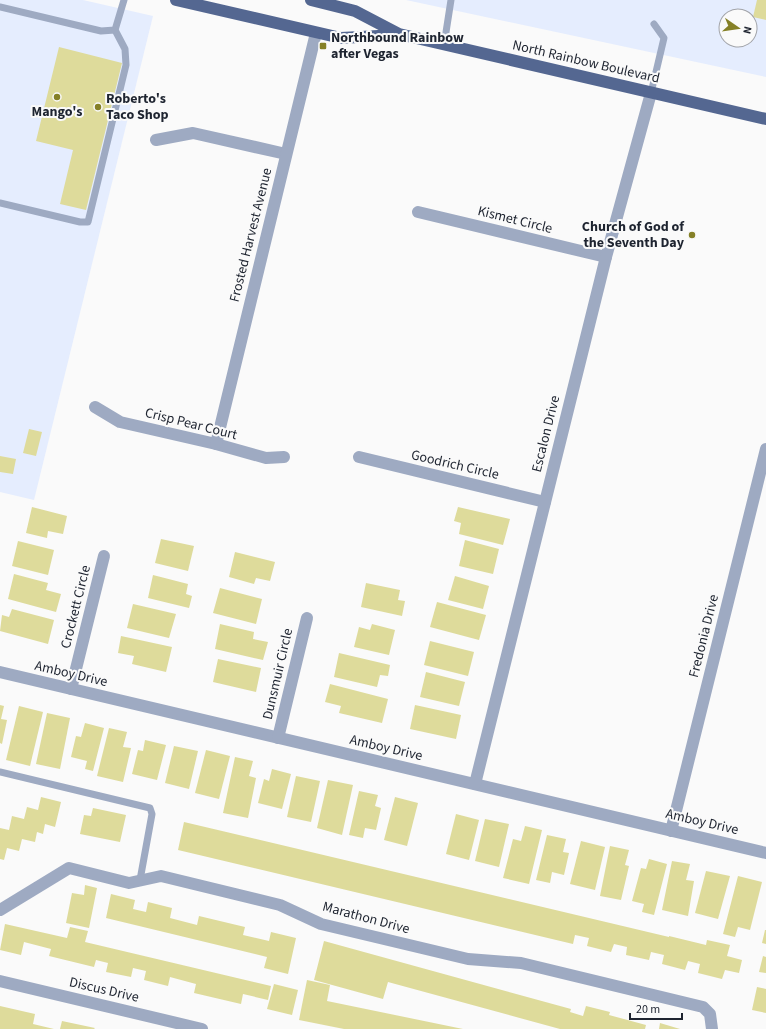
<svg xmlns="http://www.w3.org/2000/svg" width="766" height="1029" viewBox="0 0 766 1029" font-family="'Source Sans 3',sans-serif">
  <style>
    .built { fill: #e5edfe; fill-rule: evenodd }
    .building { fill: #dedb9b }
    .lines { fill: none; stroke-linecap: round; stroke-linejoin: round }
    .lane { stroke: #9eaac2; stroke-width: 7 }
    .street { stroke: #9eaac2; stroke-width: 12 }
    .primary { stroke: #546791; stroke-width: 12 }
    .poi-dot { fill: #858027; stroke: #fafafa; stroke-width: 1.5 }
    .labels { text-anchor: middle; dominant-baseline: central; stroke-width: 4; stroke-linejoin: round; paint-order: stroke }
    .poi-label { font-size: 14px; font-weight: bold; fill: #1e2430; stroke: #fafafa; text-anchor: start }
    .street-label { font-size: 14px; fill: #1e2430; stroke: #fafafa }
  </style>
  <rect width="100%" height="100%" fill="#fafafa"/>
  <g class="built">
    <polygon points="0,0 83,0 153,16 34,500 0,492"/>
    <path d="M406,0h360v77zM726,16h24v24h-24z"/>
  </g>
  <g class="building">
    <polygon points="757,0 766,0 766,20 753,17"/>
    <polygon points="59,47 122,63 86,210 60,204 73,150 36,141"/>
    <polygon points="29,429 42,432 36,456 23,453"/>
    <polygon points="0,456 16,459 13,474 0,472"/>
    <polygon points="32,507 67,516 63,534 48,531 47,538 26,533"/>
    <polygon points="458,507 510,519 503,545 459,534 461,523 454,521"/>
    <polygon points="161,539 194,546 188,571 155,563"/>
    <polygon points="465,540 499,549 493,574 459,566"/>
    <polygon points="18,541 54,550 48,575 12,566"/>
    <polygon points="235,552 275,562 270,581 256,578 254,584 229,577"/>
    <polygon points="14,574 48,583 46,590 61,594 56,612 8,599"/>
    <polygon points="153,575 188,584 186,594 192,596 189,608 148,598"/>
    <polygon points="455,576 489,586 483,609 448,600"/>
    <polygon points="366,583 400,590 398,600 405,601 402,616 361,607"/>
    <polygon points="220,588 262,599 256,624 213,613"/>
    <polygon points="437,602 486,615 479,640 430,627"/>
    <polygon points="133,604 176,614 169,638 127,628"/>
    <polygon points="12,609 54,620 48,644 0,631 2,615 9,617"/>
    <polygon points="220,624 254,632 253,639 268,642 263,660 215,649"/>
    <polygon points="372,624 395,630 389,655 354,647 359,627 370,630"/>
    <polygon points="121,636 172,647 166,672 132,664 134,656 118,653"/>
    <polygon points="430,641 474,652 468,676 424,665"/>
    <polygon points="339,653 390,665 388,676 380,675 377,687 334,677"/>
    <polygon points="218,659 261,668 256,692 213,682"/>
    <polygon points="426,672 465,682 459,706 420,697"/>
    <polygon points="330,684 388,699 382,723 339,713 341,706 325,702"/>
    <polygon points="0,705 4,706 1,719 7,720 2,744 0,743"/>
    <polygon points="415,705 461,715 456,739 410,729"/>
    <polygon points="19,706 43,712 30,766 6,760"/>
    <polygon points="47,713 70,718 60,769 36,764"/>
    <polygon points="85,723 104,728 93,771 85,769 87,761 71,757 76,736 81,737"/>
    <polygon points="109,728 127,732 123,747 131,748 123,782 97,776"/>
    <polygon points="145,740 166,745 157,780 132,774 138,750 143,751"/>
    <polygon points="174,746 198,751 189,789 165,783"/>
    <polygon points="206,750 230,756 219,799 195,793"/>
    <polygon points="235,757 253,761 249,776 256,778 248,818 223,813"/>
    <polygon points="272,769 291,774 282,809 258,803 264,779 269,781"/>
    <polygon points="296,776 320,781 311,822 287,817"/>
    <polygon points="328,780 353,785 342,835 317,828"/>
    <polygon points="359,791 378,795 375,806 381,808 376,830 365,828 363,838 349,835"/>
    <polygon points="41,797 61,802 55,827 45,824 43,834 37,832 35,842 22,839 19,851 7,848 4,860 0,859 0,828 9,830 12,816 24,819 27,807 38,810"/>
    <polygon points="395,797 418,803 407,846 384,840"/>
    <polygon points="93,808 126,815 120,842 80,834 84,815 91,816"/>
    <polygon points="456,814 479,820 469,860 446,854"/>
    <polygon points="485,819 509,824 499,867 475,861"/>
    <polygon points="184,822 669,937 669,936 706,945 707,940 730,945 727,956 742,960 739,973 725,970 722,979 698,973 700,964 688,961 685,970 662,964 664,955 651,952 649,960 626,955 627,947 614,944 611,952 587,946 589,938 575,935 573,944 178,850"/>
    <polygon points="525,826 542,830 529,884 503,878 513,839 521,841"/>
    <polygon points="547,835 566,839 563,852 569,853 564,875 552,872 550,883 536,880"/>
    <polygon points="581,841 605,847 595,890 570,884"/>
    <polygon points="610,846 629,850 625,865 629,866 621,900 600,896"/>
    <polygon points="649,859 667,864 654,915 642,912 644,904 632,901 641,868 646,869"/>
    <polygon points="672,861 690,864 686,880 694,881 688,916 662,910"/>
    <polygon points="706,871 730,876 718,919 695,913"/>
    <polygon points="738,876 762,882 750,930 738,927 735,937 723,934"/>
    <polygon points="85,885 97,888 89,928 66,923 72,893 84,895"/>
    <polygon points="111,894 135,900 133,909 146,912 148,902 172,908 170,918 197,925 199,916 245,927 243,935 269,941 271,932 296,938 288,974 264,968 267,957 106,918"/>
    <polygon points="5,924 67,938 70,927 88,931 85,942 271,986 268,1000 243,994 241,1004 194,993 196,984 170,977 168,986 144,980 146,971 133,968 131,977 106,972 108,963 96,960 94,967 49,956 51,949 24,942 21,955 0,950"/>
    <polygon points="765,930 766,930 766,944 762,943"/>
    <polygon points="324,941 571,1009 570,1012 583,1016 586,1006 610,1012 609,1015 646,1025 645,1029 560,1029 388,982 383,999 314,980"/>
    <polygon points="763,956 766,957 766,973 759,972"/>
    <polygon points="307,980 330,985 327,1001 463,1029 344,1029 299,1020"/>
    <polygon points="274,984 298,990 292,1015 267,1009"/>
    <polygon points="757,987 766,989 766,1013 752,1010"/>
    <polygon points="0,1006 35,1014 33,1024 54,1029 0,1029"/>
    <polygon points="62,1021 95,1028 94,1029 60,1029"/>
    <polygon points="660,1023 680,1029 659,1029"/>
  </g>
  <g class="lines">
    <g class="lane">
      <polyline points="0,7 101,31 115,30 124,0"/>
      <polyline points="444,45 451,0"/>
      <polyline points="651,93 664,38 654,24"/>
      <polyline points="0,203 80,222 88,222 126,65 125,49 115,30"/>
      <polyline points="0,772 150,808 152,814 140,880"/>
    </g>
    <g class="street">
      <polyline points="156,140 193,133 286,154"/>
      <polyline points="418,212 606,257"/>
      <polyline points="95,407 120,422 216,444 266,458 284,457"/>
      <polyline points="216,444 316,33"/>
      <polyline points="359,457 545,502"/>
      <polyline points="0,672 766,853"/>
      <polyline points="71,689 104,556"/>
      <polyline points="278,738 307,618"/>
      <polyline points="475,784 606,257 651,93"/>
      <polyline points="671,831 766,449"/>
      <polyline points="0,910 69,868 129,883 161,876 280,905 321,924 468,959 521,963 703,1007 710,1014 712,1029"/>
      <polyline points="0,981 202,1029"/>
    </g>
    <g class="primary">
      <polyline points="176,0 341,38 397,35"/>
      <polyline points="311,0 355,11 399,34 766,119"/>
    </g>
  </g>
  <g class="poi-dot">
    <rect x="319" y="42" width="8" height="8" rx="2"/>
    <circle cx="57" cy="97" r="4"/>
    <circle cx="98" cy="107" r="4"/>
    <circle cx="692" cy="235" r="4"/>
  </g>
  <g class="labels">
    <g class="poi-label">
      <text x="331" y="38">Northbound Rainbow<tspan x="331" dy="16">after Vegas</tspan></text>
      <text x="106" y="99">Roberto's<tspan x="106" dy="16">Taco Shop</tspan></text>
      <text x="57" y="112" text-anchor="middle">Mango's</text>
      <text x="684" y="227" text-anchor="end">Church of God of<tspan x="684" dy="16">the Seventh Day</tspan></text>
    </g>
    <g class="street-label">
      <text transform="translate(586 62) rotate(13)">North Rainbow Boulevard</text>
      <text transform="translate(515 220) rotate(14)">Kismet Circle</text>
      <text transform="translate(251 235) rotate(-76)">Frosted Harvest Avenue</text>
      <text transform="translate(191 424) rotate(14)">Crisp Pear Court</text>
      <text transform="translate(546 434) rotate(-76)">Escalon Drive</text>
      <text transform="translate(455 465) rotate(13)">Goodrich Circle</text>
      <text transform="translate(76 607) rotate(-76)">Crockett Circle</text>
      <text transform="translate(704 636) rotate(-76)">Fredonia Drive</text>
      <text transform="translate(71 674) rotate(13)">Amboy Drive</text>
      <text transform="translate(278 674) rotate(-77)">Dunsmuir Circle</text>
      <text transform="translate(386 748) rotate(13)">Amboy Drive</text>
      <text transform="translate(702 822) rotate(13)">Amboy Drive</text>
      <text transform="translate(366 918) rotate(15)">Marathon Drive</text>
      <text transform="translate(104 990) rotate(13)">Discus Drive</text>
    </g>
  </g>
  <g transform="translate(738 28) rotate(103)"><circle r="19" fill="#fafafa" stroke="#a2a4a9"/>
  <path d="M0-3L7 15L0 10L-7 15Z" fill="#858027"/>
  <text y="-6" font-size="11" font-weight="bold" text-anchor="middle" fill="#1e2430">N</text>
  </g>
  <path d="M630 1013v6h52v-6" fill="none" stroke="#1e2430" stroke-width="2"/>
  <text x="636" y="1013" font-size="12" fill="#1e2430" stroke="#fafafa" stroke-width="3" paint-order="stroke">20 m</text>
</svg>
